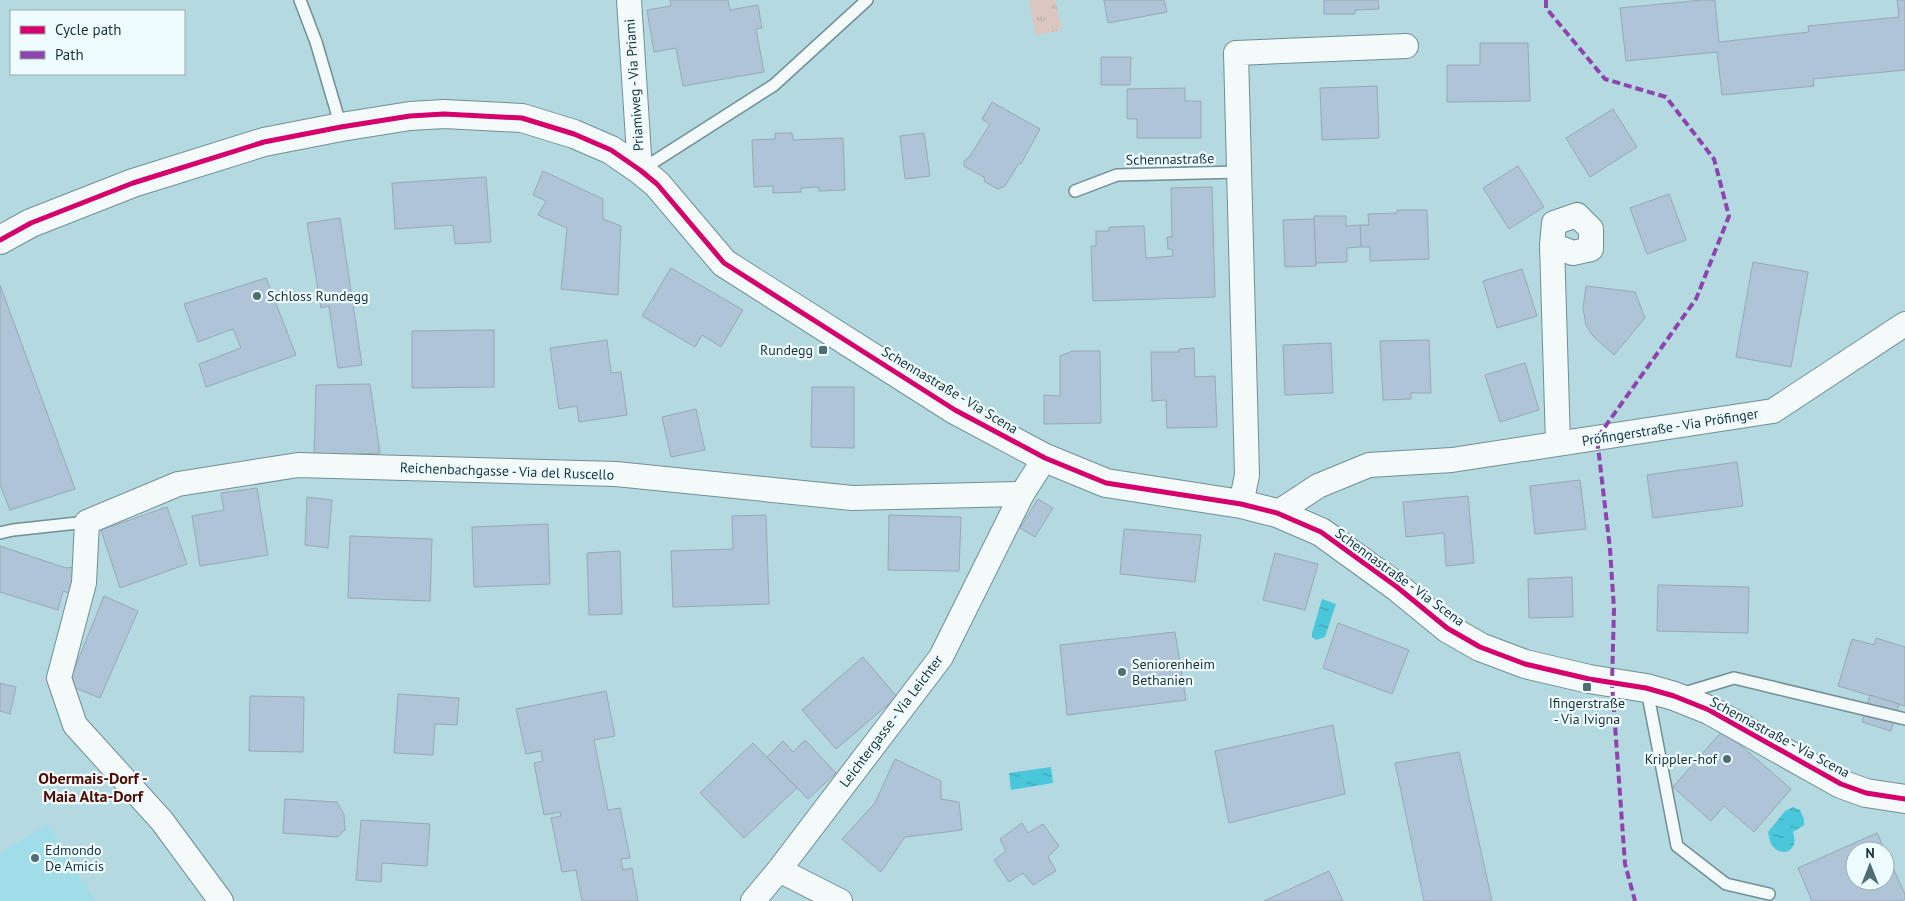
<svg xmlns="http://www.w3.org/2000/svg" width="1905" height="901" viewBox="0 0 1905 901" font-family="'PT Sans',sans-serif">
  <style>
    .built { fill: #a1dde9 }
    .grass { fill: url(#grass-tufts) }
    .water { fill: url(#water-ripples) }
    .building { fill: #afc4d7; stroke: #96a9b5; fill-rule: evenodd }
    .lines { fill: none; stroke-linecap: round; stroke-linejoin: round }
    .lane-casing { stroke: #718f95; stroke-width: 14 }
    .street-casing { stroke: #718f95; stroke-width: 26 }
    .secondary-casing { stroke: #718f95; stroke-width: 30 }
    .lane { stroke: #f4f9fa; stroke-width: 11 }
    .street { stroke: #f4f9fa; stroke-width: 24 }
    .secondary { stroke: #f4f9fa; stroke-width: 28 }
    .quiet { stroke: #8e44ad; stroke-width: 4; stroke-dasharray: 8 4; stroke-linecap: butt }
    .cycleway-casing { stroke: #effcff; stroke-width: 8 }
    .cycleway { stroke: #d6006c; stroke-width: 5 }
    .poi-dot { fill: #4f6e74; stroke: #effcff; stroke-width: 2 }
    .labels { text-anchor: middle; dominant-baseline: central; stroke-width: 4.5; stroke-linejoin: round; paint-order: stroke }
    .street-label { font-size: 14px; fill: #19343a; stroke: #effcff }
    .poi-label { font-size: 14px; fill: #19343a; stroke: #effcff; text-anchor: start }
    .quarter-label { font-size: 16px; font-weight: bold; fill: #4f0c02; stroke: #effcff }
  </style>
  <defs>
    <pattern id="grass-tufts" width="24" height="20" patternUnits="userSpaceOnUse" patternTransform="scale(1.25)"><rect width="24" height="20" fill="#dbc6c2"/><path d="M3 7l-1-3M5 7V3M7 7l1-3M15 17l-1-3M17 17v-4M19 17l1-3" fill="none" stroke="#bbaba7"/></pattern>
    <pattern id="water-ripples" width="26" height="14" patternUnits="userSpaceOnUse" patternTransform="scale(1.25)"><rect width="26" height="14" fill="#4bc7db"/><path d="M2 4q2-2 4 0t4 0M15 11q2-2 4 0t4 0" fill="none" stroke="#3ea2b3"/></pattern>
  </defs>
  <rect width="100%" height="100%" fill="#b4d9e1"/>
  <polygon class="built" points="48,824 95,901 0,901 0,853"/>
  <polygon class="grass" points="1029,0 1055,0 1062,30 1036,35"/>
  <g class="water">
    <polygon points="1322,599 1336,604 1325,637 1316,640 1312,637 1312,633"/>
    <polygon points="1051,767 1053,783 1011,790 1009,773"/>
    <path d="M1793,807l7,3 4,9v6l-11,7c1,3 2,9 1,12 -4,12 -18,9 -23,0 -2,-4 -2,-8 -3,-12l17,-21z"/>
  </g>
  <g class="building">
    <polygon points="670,0 728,0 730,10 758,5 762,28 756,29 764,72 683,86 676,48 654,52 647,10 671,6"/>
    <polygon points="1104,0 1164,0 1167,12 1108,23"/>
    <polygon points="1324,0 1378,0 1379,9 1355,10 1355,14 1324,14"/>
    <polygon points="1703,0 1715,0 1719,42 1809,32 1808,26 1899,17 1897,0 1905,0 1905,70 1813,79 1814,86 1722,95 1717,52 1626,61 1620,8"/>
    <polygon points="1480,43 1528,43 1530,101 1447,102 1447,65 1480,65"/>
    <polygon points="1101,57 1131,57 1130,85 1101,85"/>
    <polygon points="1377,86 1379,138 1322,140 1320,88"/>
    <polygon points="1185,88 1185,101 1201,101 1201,138 1137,138 1137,119 1127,119 1127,89"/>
    <polygon points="992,102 1040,129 1021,164 1019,163 1005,186 998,189 985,182 984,177 964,166 964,161 970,156 990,124 982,119"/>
    <polygon points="1613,109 1637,147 1590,177 1566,138"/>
    <polygon points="775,133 792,133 793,140 843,138 845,190 819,191 819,187 801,188 801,192 773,193 773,186 754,187 752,140 775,139"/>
    <polygon points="924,133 930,176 905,179 900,136"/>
    <polygon points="1518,166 1544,207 1509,229 1483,188"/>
    <polygon points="543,171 603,199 603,219 621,226 618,295 561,289 567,228 538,215 546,201 533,195"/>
    <polygon points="486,177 491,242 455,244 453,225 395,229 392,183"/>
    <polygon points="1212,187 1215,297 1093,301 1091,246 1096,246 1096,231 1109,231 1109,227 1144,226 1146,258 1173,256 1172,249 1168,249 1167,237 1172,237 1171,188"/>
    <polygon points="1669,194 1686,240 1647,254 1630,208"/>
    <polygon points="1397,210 1427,210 1429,259 1370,261 1370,247 1361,247 1360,225 1369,225 1368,214 1397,213"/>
    <polygon points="1314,216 1346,216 1346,226 1360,225 1361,247 1347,248 1347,262 1316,263"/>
    <polygon points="340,218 362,365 338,368 329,306 321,308 307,223"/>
    <polygon points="1314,219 1316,266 1285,267 1283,220"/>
    <polygon points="1753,262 1808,272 1791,367 1736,357"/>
    <polygon points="671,268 743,310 721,347 702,335 695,347 642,316"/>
    <polygon points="1522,269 1537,316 1497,328 1483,281"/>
    <polygon points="266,278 296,355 206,387 199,364 241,348 233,329 198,342 184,304"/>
    <polygon points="0,285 75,489 10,510 0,485"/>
    <polygon points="1586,286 1635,292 1645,318 1614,355 1593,336 1586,325 1583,308"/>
    <polygon points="494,330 494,387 412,388 412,331"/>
    <polygon points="607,340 611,373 621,372 627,415 579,422 577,406 559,409 550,348"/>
    <polygon points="1429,340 1431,393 1411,393 1411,399 1383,400 1380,341"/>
    <polygon points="1331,343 1333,393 1285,395 1283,345"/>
    <polygon points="1194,348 1195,377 1215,376 1217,427 1167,428 1166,400 1152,401 1151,352 1179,352 1179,349"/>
    <polygon points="1073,351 1100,351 1101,423 1044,424 1044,395 1060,396 1060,356"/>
    <polygon points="1525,363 1539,410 1500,422 1485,375"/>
    <polygon points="370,384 380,453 314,456 316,385"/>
    <polygon points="812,387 854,387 854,448 811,447"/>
    <polygon points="696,409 705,450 671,457 662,417"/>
    <polygon points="1737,462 1743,506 1653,518 1647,475"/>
    <polygon points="1580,480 1586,529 1535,534 1530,486"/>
    <polygon points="257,488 268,555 200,566 192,516 224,510 221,493"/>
    <polygon points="1468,496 1474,563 1446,566 1444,533 1406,537 1403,502"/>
    <polygon points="307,497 332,500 328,548 305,545"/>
    <polygon points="1038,499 1053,508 1035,537 1020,528"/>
    <polygon points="167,507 187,564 120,588 101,530"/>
    <polygon points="766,515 769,604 673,607 671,551 733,549 732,516"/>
    <polygon points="889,515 961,517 959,571 888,570"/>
    <polygon points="548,524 550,584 474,587 472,527"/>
    <polygon points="1124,529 1201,535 1195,582 1120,574"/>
    <polygon points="350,536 432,539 430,601 348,598"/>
    <polygon points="0,546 66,568 74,567 72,594 63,591 58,610 0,592"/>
    <polygon points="620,551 622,614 589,615 587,553"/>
    <polygon points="1275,553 1318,564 1305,610 1263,600"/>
    <polygon points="1572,577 1573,617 1529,618 1528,579"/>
    <polygon points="1658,585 1749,587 1748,633 1657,631"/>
    <polygon points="104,596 138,611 100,698 68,685"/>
    <polygon points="1338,623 1409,650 1392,694 1323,668"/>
    <polygon points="1175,632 1186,700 1067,715 1060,645"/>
    <polygon points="1876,638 1905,647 1905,706 1838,686 1852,639 1874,645"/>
    <polygon points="863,657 897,697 836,749 802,710"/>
    <polygon points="0,683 16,687 10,714 0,711"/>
    <polygon points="606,691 615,736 594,740 608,810 620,808 630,858 621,859 623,870 632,868 638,901 582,901 576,870 562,872 551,818 561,816 560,812 544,815 534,763 543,761 541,751 526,754 516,709"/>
    <polygon points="398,694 459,698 457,725 435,724 433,755 394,753"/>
    <polygon points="1870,695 1899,704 1891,731 1862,722"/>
    <polygon points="250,696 304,697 303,752 249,751"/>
    <polygon points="1333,725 1345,794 1229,823 1215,751"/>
    <polygon points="1723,730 1791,789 1754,832 1724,806 1711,821 1673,787"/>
    <polygon points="805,740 836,773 808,799 767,757 783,741 793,752"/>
    <polygon points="753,743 797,788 744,838 700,793"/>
    <polygon points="1459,752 1492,901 1424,901 1395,763"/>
    <polygon points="895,759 941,781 941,799 959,802 962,830 905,837 881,872 842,839 875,803"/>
    <polygon points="285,799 337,802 344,815 345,830 337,837 283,833"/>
    <polygon points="361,820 430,824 427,866 382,863 381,882 356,880"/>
    <polygon points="1022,823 1028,833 1043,824 1059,846 1048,857 1056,871 1033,885 1023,873 1009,882 994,860 1006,851 1000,839"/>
    <path d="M1877,833l28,61v5l-4,2h-89l-14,-33zM1855,851h30v30h-30z"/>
    <polygon points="1329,871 1343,901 1264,901"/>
  </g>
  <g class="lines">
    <defs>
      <g id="lane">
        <polyline points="300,0 316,42 341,127"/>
        <polyline points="641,170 774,85 867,0"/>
        <polyline points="1075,191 1117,175 1239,172"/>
        <polyline points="0,533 13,530 87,522"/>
        <polyline points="1647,690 1677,846 1726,884 1769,894"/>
        <polyline points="1681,694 1734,678 1905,719"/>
      </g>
      <g id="street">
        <polyline points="629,0 640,170"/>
        <polyline points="1552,245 1573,253 1591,249 1591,229 1577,215 1554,223 1552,245 1558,443"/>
        <polyline points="1241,504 1247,475 1236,53 1406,46"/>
        <polyline points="1277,513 1318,486 1369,465 1452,460 1773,411 1905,324"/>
        <polyline points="779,870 840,901"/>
        <polyline points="221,901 162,821 75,725 59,678 84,583 87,522 178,484 298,465 616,474 852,498 1022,494"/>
        <polyline points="753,901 779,870 941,657 1022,494 1045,458"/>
      </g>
      <polyline id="secondary" points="0,240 31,223 133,183 264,142 341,127 410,116 444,114 522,118 574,134 611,150 640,170 657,184 724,263 955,410 1045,458 1106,483 1241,504 1277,513 1321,532 1397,587 1447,628 1480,647 1525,664 1589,679 1646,688 1674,696 1709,710 1841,784 1866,793 1905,799"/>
    </defs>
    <use href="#lane" class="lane-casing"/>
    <use href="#street" class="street-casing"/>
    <use href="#secondary" class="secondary-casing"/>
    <use href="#lane" class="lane"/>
    <use href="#street" class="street"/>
    <use href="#secondary" class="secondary"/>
    <polyline class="quiet" points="1546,0 1546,8 1605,79 1666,97 1714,159 1729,216 1696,299 1597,438 1610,549 1614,609 1612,683 1625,864 1635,901"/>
    <defs>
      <polyline id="cycleway" points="0,240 31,223 133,183 264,142 341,127 410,116 444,114 522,118 574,134 611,150 640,170 657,184 724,263 955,410 1045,458 1106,483 1241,504 1277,513 1321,532 1397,587 1447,628 1480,647 1525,664 1589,679 1646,688 1674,696 1709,710 1841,784 1866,793 1905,799"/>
    </defs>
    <use href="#cycleway" class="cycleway-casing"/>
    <use href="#cycleway" class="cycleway"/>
  </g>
  <g class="poi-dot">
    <circle cx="257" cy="296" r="5"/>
    <rect x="818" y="345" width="10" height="10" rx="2.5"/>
    <circle cx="1122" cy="672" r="5"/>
    <rect x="1582" y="682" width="10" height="10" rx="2.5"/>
    <circle cx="1727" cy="759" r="5"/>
    <circle cx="35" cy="858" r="5"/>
  </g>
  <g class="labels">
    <g class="street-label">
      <text transform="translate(634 85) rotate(-94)">Priamiweg - Via Priami</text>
      <text transform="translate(1170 159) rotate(-1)">Schennastraße</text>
      <text transform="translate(950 390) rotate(31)">Schennastraße - Via Scena</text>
      <text transform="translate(1670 427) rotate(-9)">Pröfingerstraße - Via Pröfinger</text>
      <text transform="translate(507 471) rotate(2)">Reichenbachgasse - Via del Ruscello</text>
      <text transform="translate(1400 577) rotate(36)">Schennastraße - Via Scena</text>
      <text transform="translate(891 721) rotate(-53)">Leichtergasse - Via Leichter</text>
      <text transform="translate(1780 737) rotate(28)">Schennastraße - Via Scena</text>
    </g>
    <g class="poi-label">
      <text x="267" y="296">Schloss Rundegg</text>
      <text x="813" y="350" text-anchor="end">Rundegg</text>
      <text x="1132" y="664">Seniorenheim<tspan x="1132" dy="16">Bethanien</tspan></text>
      <text x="1587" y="703" text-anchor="middle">Ifingerstraße<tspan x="1587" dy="16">- Via Ivigna</tspan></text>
      <text x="1717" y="759" text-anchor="end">Krippler-hof</text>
      <text x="45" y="850">Edmondo<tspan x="45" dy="16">De Amicis</tspan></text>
    </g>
    <g class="quarter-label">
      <text x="93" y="778">Obermais-Dorf -<tspan x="93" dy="18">Maia Alta-Dorf</tspan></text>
    </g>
  </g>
  <rect x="10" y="10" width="175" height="65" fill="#effcff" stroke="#99acb0"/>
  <rect x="20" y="26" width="25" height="8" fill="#d6006c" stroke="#99acb0"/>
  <text x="55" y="35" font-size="15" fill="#19343a">Cycle path</text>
  <rect x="20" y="51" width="25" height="8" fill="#8e44ad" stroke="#99acb0"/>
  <text x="55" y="60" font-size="15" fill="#19343a">Path</text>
  <g transform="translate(1870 866)"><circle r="24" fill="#effcff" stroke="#99acb0"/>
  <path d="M0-4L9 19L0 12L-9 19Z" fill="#4f6e74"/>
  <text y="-8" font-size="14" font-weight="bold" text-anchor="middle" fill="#19343a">N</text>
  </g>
</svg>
